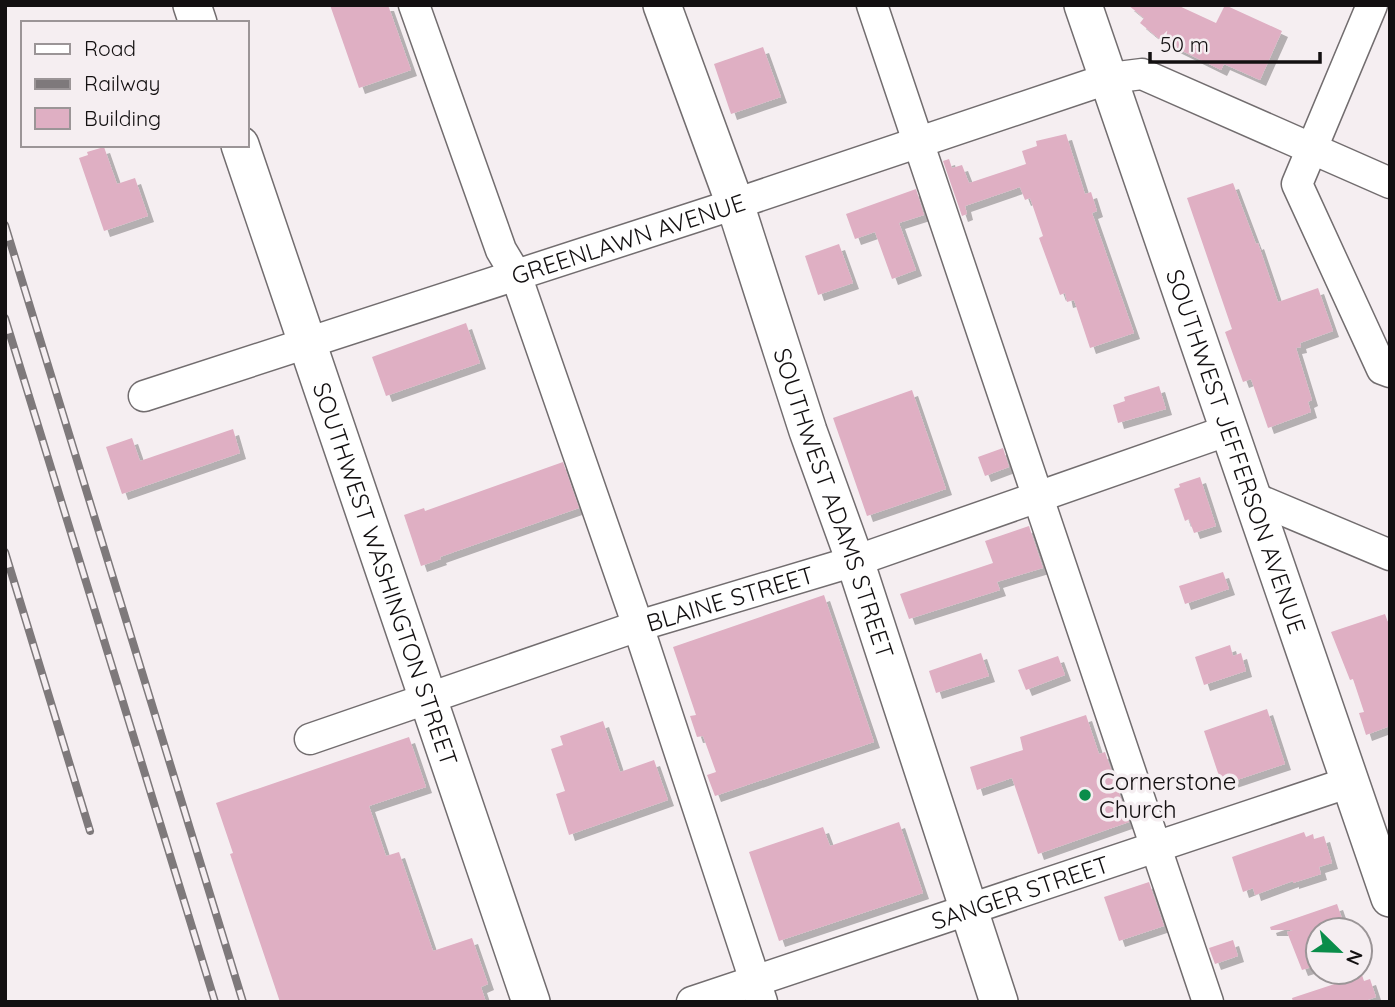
<svg xmlns="http://www.w3.org/2000/svg" width="1395" height="1007" viewBox="0 0 1395 1007" font-family="Quicksand,sans-serif">
  <style>
    .building { fill: #dfafc3; filter: url(#shadow) }
    .lines { fill: none; stroke-linecap: round; stroke-linejoin: round }
    .minor-casing { stroke: #726d6f; stroke-width: 33 }
    .major-casing { stroke: #726d6f; stroke-width: 40 }
    .minor { stroke: #fff; stroke-width: 30 }
    .major { stroke: #fff; stroke-width: 37 }
    .rail-casing { stroke: #7e797b; stroke-width: 8 }
    .rail { stroke: #f5eef1; stroke-width: 5; stroke-dasharray: 16; stroke-linecap: butt }
    .poi-dot { fill: #0a8d4a; stroke: #f5eef1; stroke-width: 2.5 }
    .labels { text-anchor: middle; dominant-baseline: central; stroke-width: 7; stroke-linejoin: round; paint-order: stroke }
    .street-label { font-size: 24px; fill: #131011; stroke: #f5eef1 }
    .poi-label { font-size: 24px; fill: #131011; stroke: #f5eef1; text-anchor: start }
  </style>
  <defs>
    <filter id="shadow"><feDropShadow dx="6" dy="6" stdDeviation="0" flood-color="#0004"/></filter>
  </defs>
  <rect width="100%" height="100%" fill="#f5eef1"/>
  <g class="building">
    <polygon points="330,5 388,5 411,70 359,88"/>
    <polygon points="1128,5 1177,5 1216,23 1225,5 1282,31 1260,80 1224,64 1221,70 1162,41 1140,23 1144,18"/>
    <polygon points="763,47 781,97 731,114 714,64"/>
    <polygon points="1066,134 1085,194 1091,192 1097,211 1092,213 1134,333 1090,348 1074,300 1067,302 1065,293 1060,295 1039,238 1043,236 1030,198 1025,200 1020,187 965,206 967,214 962,216 943,161 949,159 952,168 962,165 969,183 1026,164 1022,151 1037,146 1036,141"/>
    <polygon points="104,147 117,184 135,178 148,216 104,231 79,158 88,155 87,152"/>
    <polygon points="1233,183 1256,244 1258,243 1278,302 1318,288 1333,331 1300,343 1301,347 1296,348 1312,400 1308,402 1311,412 1268,428 1251,379 1243,382 1225,332 1232,329 1187,198"/>
    <polygon points="916,189 924,215 899,223 916,270 892,279 875,232 855,239 846,214"/>
    <polygon points="839,244 853,283 818,295 805,256"/>
    <polygon points="466,323 480,363 386,396 372,357"/>
    <polygon points="1159,386 1166,409 1118,423 1113,405 1125,401 1124,397"/>
    <polygon points="912,390 946,489 867,516 833,418"/>
    <polygon points="233,429 240,453 122,494 106,447 132,438 140,461"/>
    <polygon points="1003,448 1009,467 985,476 978,457"/>
    <polygon points="563,462 579,508 440,557 441,559 421,566 404,515 424,508 425,511"/>
    <polygon points="1200,477 1216,526 1194,533 1189,519 1185,521 1174,489 1180,487 1179,484"/>
    <polygon points="1029,526 1043,568 997,582 1000,590 909,619 900,594 993,563 985,541"/>
    <polygon points="1223,572 1229,589 1185,604 1179,586"/>
    <polygon points="824,595 874,742 715,796 707,775 716,772 703,736 697,737 690,716 696,715 673,647"/>
    <polygon points="1385,614 1390,628 1390,726 1366,735 1359,713 1364,712 1353,679 1350,680 1331,632"/>
    <polygon points="1230,645 1233,656 1241,653 1246,671 1204,685 1195,657"/>
    <polygon points="981,653 989,676 936,693 929,671"/>
    <polygon points="1058,656 1065,675 1026,690 1018,670"/>
    <polygon points="1267,709 1285,764 1222,785 1204,731"/>
    <polygon points="1086,715 1099,754 1105,752 1129,822 1038,854 1012,778 977,790 970,767 1023,750 1020,737"/>
    <polygon points="603,721 620,772 654,760 668,800 569,835 556,794 565,791 551,749 563,745 560,736"/>
    <polygon points="409,737 426,787 369,806 386,856 399,852 433,951 472,938 488,984 481,987 486,1002 280,1002 230,854 233,853 216,803"/>
    <polygon points="899,822 923,893 779,941 749,852 823,827 830,846"/>
    <polygon points="1304,832 1306,837 1313,834 1314,839 1324,836 1332,863 1319,867 1321,874 1293,883 1293,881 1255,895 1253,888 1243,892 1232,857"/>
    <polygon points="1149,882 1164,926 1119,941 1104,897"/>
    <polygon points="1337,904 1346,930 1318,930 1318,965 1302,970 1287,932 1293,930 1271,930 1270,927"/>
    <polygon points="1233,940 1238,956 1215,964 1209,948"/>
    <polygon points="1362,975 1364,981 1370,979 1376,997 1362,1002 1293,1002 1292,998"/>
  </g>
  <g class="lines">
    <defs>
      <g id="minor">
        <polyline points="414,5 501,250 516,275 638,626 762,1002"/>
        <polyline points="872,5 1208,1002"/>
        <polyline points="1372,5 1297,184 1382,369 1390,372"/>
        <path id="s1" d="M144,396l591,-192 375,-126 32,-4 248,109"/>
        <polyline points="1252,497 1390,555"/>
        <path id="s2" d="M310,739l328,-113 217,-65 374,-131"/>
        <path id="s3" d="M692,1002l658,-220"/>
      </g>
      <g id="major">
        <polyline points="192,5 198,23"/>
        <path id="s4" d="M662,5l73,199 73,227 47,130 144,441"/>
        <path id="s5" d="M1083,5l307,893"/>
        <path id="s6" d="M240,145l291,857"/>
      </g>
    </defs>
    <use href="#minor" class="minor-casing"/>
    <use href="#major" class="major-casing"/>
    <use href="#minor" class="minor"/>
    <use href="#major" class="major"/>
    <defs>
      <g id="rail">
        <polyline points="5,225 243,1002"/>
        <polyline points="5,318 215,1002"/>
        <polyline points="5,552 90,831"/>
      </g>
    </defs>
    <use href="#rail" class="rail-casing"/>
    <use href="#rail" class="rail"/>
  </g>
  <circle class="poi-dot" cx="1085" cy="795" r="7"/>
  <g class="labels">
    <g class="street-label">
      <text stroke="none"><textPath href="#s1" startOffset="509">GREENLAWN AVENUE</textPath></text>
      <text stroke="none"><textPath href="#s5" startOffset="472">SOUTHWEST JEFFERSON AVENUE</textPath></text>
      <text stroke="none"><textPath href="#s4" startOffset="527">SOUTHWEST ADAMS STREET</textPath></text>
      <text stroke="none"><textPath href="#s6" startOffset="453">SOUTHWEST WASHINGTON STREET</textPath></text>
      <text stroke="none"><textPath href="#s2" startOffset="443">BLAINE STREET</textPath></text>
      <text stroke="none"><textPath href="#s3" startOffset="346">SANGER STREET</textPath></text>
    </g>
    <g class="poi-label">
      <text x="1099" y="781">Cornerstone<tspan x="1099" dy="28">Church</tspan></text>
    </g>
  </g>
  <rect width="1395" height="1007" fill="none" stroke="#131011" stroke-width="14"/>
  <rect x="21" y="21" width="228" height="126" fill="#f5eef1" stroke="#9b9597" stroke-width="2"/>
  <rect x="35" y="44" width="35" height="10" fill="#ffffff" stroke="#9b9597" stroke-width="2"/>
  <text x="84" y="56" font-size="21" fill="#131011">Road</text>
  <rect x="35" y="79" width="35" height="10" fill="#7e797b" stroke="#9b9597" stroke-width="2"/>
  <text x="84" y="91" font-size="21" fill="#131011">Railway</text>
  <rect x="35" y="108" width="35" height="21" fill="#dfafc3" stroke="#9b9597" stroke-width="2"/>
  <text x="84" y="126" font-size="21" fill="#131011">Building</text>
  <g transform="translate(1339 951) rotate(113)"><circle r="33" fill="#f5eef1" stroke="#9b9597" stroke-width="2"/>
  <path d="M0-5L12 26L0 18L-12 26Z" fill="#0a8d4a"/>
  <text y="-10" font-size="19" font-weight="bold" text-anchor="middle" fill="#131011">N</text>
  </g>
  <path d="M1150 52v10h170v-10" fill="none" stroke="#131011" stroke-width="3.5"/>
  <text x="1160" y="52" font-size="21" fill="#131011" stroke="#f5eef1" stroke-width="5" paint-order="stroke">50 m</text>
</svg>
